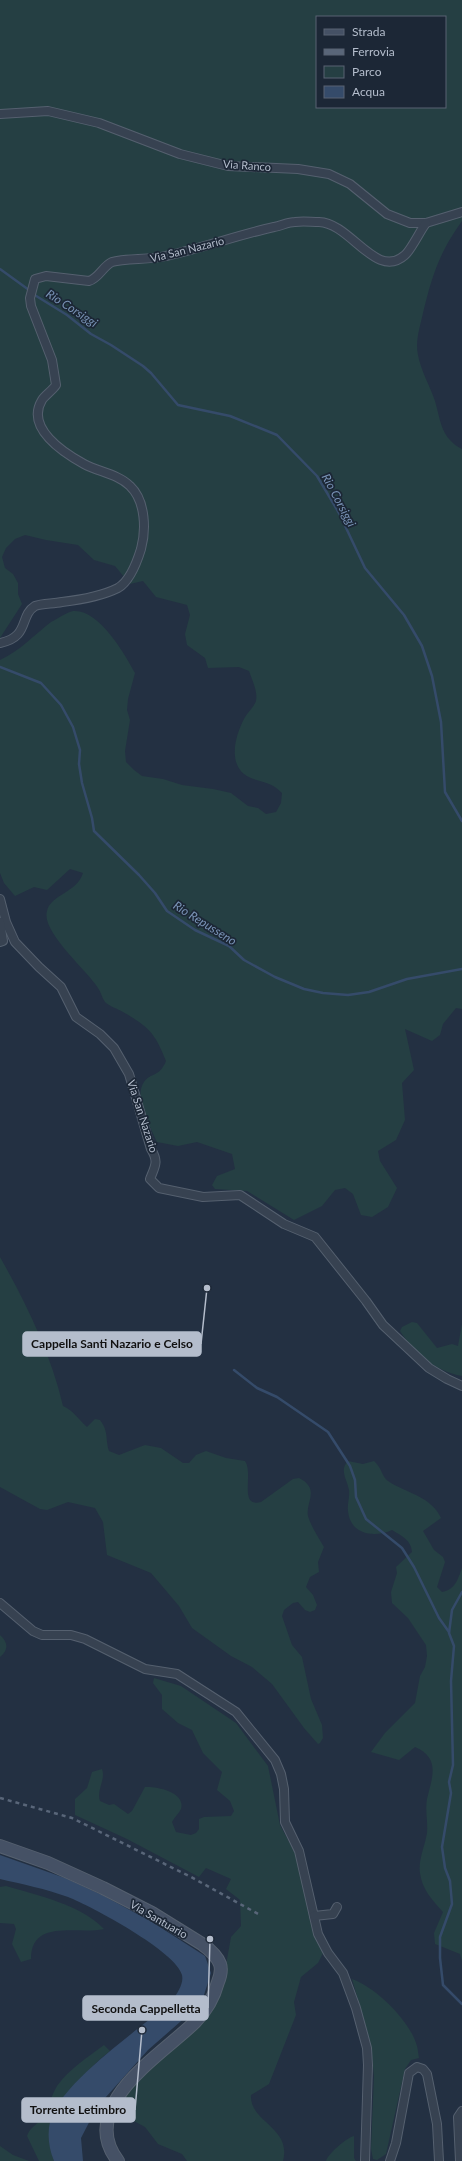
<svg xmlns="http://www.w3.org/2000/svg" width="462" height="2161" viewBox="0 0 462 2161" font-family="Lato,sans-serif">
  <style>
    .green { fill: #253f43; fill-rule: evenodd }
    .water { fill: #354b6a }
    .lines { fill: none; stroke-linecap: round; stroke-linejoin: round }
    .stream { stroke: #354b6a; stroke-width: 2.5 }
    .street-casing { stroke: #55606f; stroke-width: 10 }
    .secondary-casing { stroke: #55606f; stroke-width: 14 }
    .street { stroke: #374251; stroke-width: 8 }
    .secondary { stroke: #455165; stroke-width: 12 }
    .rail { stroke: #596679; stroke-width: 2.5; stroke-dasharray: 4 4; stroke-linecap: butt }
    .labels { text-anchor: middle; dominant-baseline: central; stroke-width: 3.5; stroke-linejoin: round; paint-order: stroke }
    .street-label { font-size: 11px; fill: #b4bdcc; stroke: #1c2736 }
    .water-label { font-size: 12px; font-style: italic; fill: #7993b6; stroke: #1c2736 }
    .leader { fill: none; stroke: #b4bdcc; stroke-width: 1.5 }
    .callout-dot { fill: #b4bdcc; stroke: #1c2736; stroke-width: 1.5 }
    .callout { fill: #b4bdcc; stroke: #b4bdcc; stroke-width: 1.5 }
    .callout-label { font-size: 12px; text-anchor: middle; font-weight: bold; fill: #111 }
  </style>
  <rect width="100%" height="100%" fill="#233042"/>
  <g class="green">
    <path d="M0,0h462v221c-23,32 -30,55 -39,92 -3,14 -8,28 -5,42 3,16 12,31 17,46 6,21 6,37 27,48v560l-6,-1 -13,16 -3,11 -8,6 -27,-12 9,41 -12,13 3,37 -9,20 -18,11 2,10 17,27 -9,19 -16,10 -11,-2 -8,-21 -8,-6 -10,2 -13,16 -28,14 -47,-29 -32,-2 -3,-4 5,-9 18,-7 -3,-15 -35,-12 -19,4 -21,-4c-6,-14 -24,-45 -13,-60 7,-10 15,-4 22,-21 -11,-28 -17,-34 -43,-49 -5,-3 -14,-6 -18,-10 -3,-4 -4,-10 -7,-14 -11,-18 -57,-56 -51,-77 4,-17 30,-18 36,-38l-13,-4 -23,21 -13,-3 -19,9 -11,-13 -4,-10v-213c20,-9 34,-25 51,-38 6,-3 16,-10 22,-11 26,-2 51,42 62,62l-7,26 -1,11 3,10 -5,31 1,11 8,8 8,6 21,3 19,6 31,4 18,4 17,13 10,2 8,6 10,-2 5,-9 1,-10c-13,-14 -27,-10 -38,-19 -16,-13 -8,-40 0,-55 3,-6 10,-12 12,-18 2,-10 -4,-21 -7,-30l-10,-4 -31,1 -3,-10 -18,-13 -2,-11 5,-19 -3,-10 -31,-8 -13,-16 -13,3 -15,-18 -21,-6 -16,-15 -32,-5 -21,-5 -10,4 -9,9 -4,9 3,11 8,6 5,9v11l4,10 -22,34zM317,17h128v90h-128z"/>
    <path d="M0,1257c26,46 51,97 63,149 11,5 15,13 24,21l8,-8 5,1c9,12 5,18 9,31l10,4 26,-10 16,3 22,15h6l7,-8 10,-4 20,7 19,3c9,13 -7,47 16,41l32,-23 6,-1c22,11 6,25 9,38 3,11 11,22 16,31l-6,15 1,10 -9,5 -4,10 7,8 4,10 -2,5 -5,2 -5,-2 -7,-8 -5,1 -9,7 -2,6 10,29 10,12 9,42 11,26 1,13 -3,5 -2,1 -14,-16 -32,-44 -20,-17 -21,-11 -39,-28 -13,-22 -28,-33 -44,-18 -4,-33 -8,-14 -27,-6 -21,8 -7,-1 -40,-22z"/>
    <path d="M412,1322l5,1 20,25 15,-4 6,2 4,-22v52c-27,-5 -47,-22 -62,-45l2,-4z"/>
    <path d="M348,1461l15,3 11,-3c8,7 8,16 14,20 18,12 43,15 53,37l-18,13 11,19 9,7 2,5 -8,25 5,5c13,-2 16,-13 20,-24v393l-2,-7 -25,-10 -1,-11 9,-21c-11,-12 -21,-23 -23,-39 -2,-13 5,-27 7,-40 1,-11 -2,-23 0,-34 5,-21 14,-41 -12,-52l-16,13 -28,-8 14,-19 30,-30 5,-27 5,-9 2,-11 -1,-11 -18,-27 -16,-15 -1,-11 6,-19 -1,-6 16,-15c-1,-12 -10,-16 -20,-22 -17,8 -42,5 -44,-19 -1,-7 2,-14 1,-21 -2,-11 -10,-20 -1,-29z"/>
    <path d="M0,1635c8,7 9,15 0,22z"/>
    <path d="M154,1678l27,8 55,37 32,43 12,59 15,28 19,82 9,18 -5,10 -17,14 -7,25 2,13 -27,69 -18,11c-2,27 41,32 32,66h-96l-5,-7 -24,-10 -13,-17 -28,-15 -1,-3 18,-26 45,-42 45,-65 7,-39 10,-11 -1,-26 -14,-11 5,-10 -25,-11 -7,9 -72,-38 -52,-24v-16l12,-11 5,-16 10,-3c4,11 -6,21 -2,32l9,4 5,-1 14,10 4,-3 13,-24c11,-1 41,5 36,22 -2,4 -7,9 -9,13l4,10 15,3 5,-2 3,-4v-10l5,-2 27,-1 3,-5 -4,-10 -13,-11 5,-18 -19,-19 -11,-23 -14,-7 -16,-14v-14l-9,-12z"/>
    <path d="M6,1886c31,9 76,19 98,43 -26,6 -73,-11 -73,30l-10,3 -9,-18 4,-15 -2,-5 -14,-1v-36z"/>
    <path d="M352,1979c23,8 56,40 64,64 2,5 2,10 3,15l-8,2 -6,9 -19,85 -9,6 -4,-1 -2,-10 3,-73 -4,-35z"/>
    <path d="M104,2045l6,6c-13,10 -23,21 -34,32 -24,26 -33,43 -22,78h-15l-12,-25c3,-9 10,-11 16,-19 5,-7 8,-21 14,-31 11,-16 31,-29 47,-41z"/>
    <path d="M354,2136v22l2,3h-30c2,-7 20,-23 28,-25z"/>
    <polygon points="0,2146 13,2155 29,2161 0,2161"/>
  </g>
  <path class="water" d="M0,1855l65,23 37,17 50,27 53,34 6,17 -8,25 -23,24 -32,28 -51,57 -16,31 2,23h-29c-5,-12 -7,-26 -4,-39 8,-38 93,-95 123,-122 4,-7 11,-16 9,-25 -5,-23 -91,-69 -114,-78 -22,-8 -46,-13 -68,-18z"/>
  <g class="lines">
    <g class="stream">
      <polyline points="0,269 29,290"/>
      <polyline points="33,294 67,315 91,334 111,345 143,366 151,373 178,405 230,416 277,435 317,476 339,513 365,568 404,615 422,646 432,676 441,722 445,792 462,821"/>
      <polyline points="0,667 41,683 61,705 73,727 80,750 79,764 82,783 92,818 94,831 139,875 155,893 167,911 195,930 229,946 244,960 275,977 304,989 323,993 348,995 369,992 407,979 462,969"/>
      <polyline points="234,1370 257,1388 277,1397 328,1432 350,1466 355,1480 356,1497 366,1519 402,1548 414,1567 439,1618 449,1632"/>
      <polyline points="462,1592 452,1610 449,1633 454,1646 451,1681 453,1765 449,1782 451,1793 442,1847 445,1868 450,1881 452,1904 440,1937 440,1958 443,1985 462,2004"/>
    </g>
    <defs>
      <g id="street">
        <polyline points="0,114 48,111 99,123 180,154 228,166 298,169 329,174 350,184 387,214 410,223 426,223 462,212"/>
        <path d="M0,643c30,-6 19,-27 35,-37 8,-3 17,-2 27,-4 17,-2 40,-6 56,-14 12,-7 19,-26 23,-39 5,-18 5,-48 -11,-63 -12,-12 -31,-14 -46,-22 -20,-11 -59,-36 -42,-64 3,-5 10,-9 14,-15l-4,-25 -21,-54 -1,-8 5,-19 11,-3 43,5c10,-3 14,-15 23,-19 13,-4 38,-2 54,-6 37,-8 72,-21 108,-29 7,-1 14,-5 21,-5 8,-1 16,0 24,0 32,1 57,59 86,33 6,-5 15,-24 21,-32"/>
        <path d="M0,899l6,23 9,20 24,25 22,20 15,30 24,17 14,14 15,26 22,75c8,13 4,17 -1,30l9,9 44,9 37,-2 44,29 31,13 51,64 17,24 46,43 18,11 15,7"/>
        <polyline points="0,922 3,941 0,942"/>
        <polyline points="0,1603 33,1631 42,1635 71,1635 85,1639 145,1669 177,1674 236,1712 275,1760 281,1774 284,1789 285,1822 299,1851 318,1934 328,1953 343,1973 356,2008 367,2048 368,2065 365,2161"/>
        <polyline points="314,1916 333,1914 337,1907"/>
        <polyline points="390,2161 396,2143 409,2073 417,2067 423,2069 427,2074 437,2124 439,2161"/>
        <polyline points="460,2161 458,2117 462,2111"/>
      </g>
      <path id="secondary" d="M0,1846l48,17 55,25 49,25 50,31c7,5 15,12 18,20 2,6 0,13 -2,18 -4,15 -12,29 -23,40 -32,32 -120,84 -77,139"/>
    </defs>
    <use href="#street" class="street-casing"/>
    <use href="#secondary" class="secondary-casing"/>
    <use href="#street" class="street"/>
    <use href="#secondary" class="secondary"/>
    <polyline class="rail" points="0,1798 72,1818 191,1877 260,1915"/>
  </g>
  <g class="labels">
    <g class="street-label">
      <text transform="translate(247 165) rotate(4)">Via Ranco</text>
      <text transform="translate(187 249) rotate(-14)">Via San Nazario</text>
      <text transform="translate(143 1116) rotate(72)">Via San Nazario</text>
      <text transform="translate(159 1919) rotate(30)">Via Santuario</text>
    </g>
    <g class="water-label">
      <text transform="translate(72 308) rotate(33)">Rio Corsiggi</text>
      <text transform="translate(339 500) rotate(62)">Rio Corsiggi</text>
      <text transform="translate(205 923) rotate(32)">Rio Repusseno</text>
    </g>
  </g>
  <path class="leader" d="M207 1288L201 1344M210 1939L208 2008M142 2030L135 2110"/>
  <g class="callout-dot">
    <circle cx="207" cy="1288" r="4"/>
    <circle cx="210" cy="1939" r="4"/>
    <circle cx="142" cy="2030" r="4"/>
  </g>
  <g class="callout">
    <rect x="23" y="1332" width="178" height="24" rx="4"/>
    <rect x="83" y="1996" width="125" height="24" rx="4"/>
    <rect x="22" y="2098" width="113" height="24" rx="4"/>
  </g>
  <g class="callout-label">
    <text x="112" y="1348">Cappella Santi Nazario e Celso</text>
    <text x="146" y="2013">Seconda Cappelletta</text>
    <text x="78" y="2114">Torrente Letimbro</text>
  </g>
  <rect x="316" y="16" width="130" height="92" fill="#1c2736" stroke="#596372"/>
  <rect x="324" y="29" width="20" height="6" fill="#455165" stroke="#596372"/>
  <text x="352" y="36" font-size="12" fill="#b4bdcc">Strada</text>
  <rect x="324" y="49" width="20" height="6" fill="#596679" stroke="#596372"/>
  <text x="352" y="56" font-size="12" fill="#b4bdcc">Ferrovia</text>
  <rect x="324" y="66" width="20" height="12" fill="#253f43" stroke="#596372"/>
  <text x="352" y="76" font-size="12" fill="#b4bdcc">Parco</text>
  <rect x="324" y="86" width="20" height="12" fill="#354b6a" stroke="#596372"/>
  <text x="352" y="96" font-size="12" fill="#b4bdcc">Acqua</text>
</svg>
